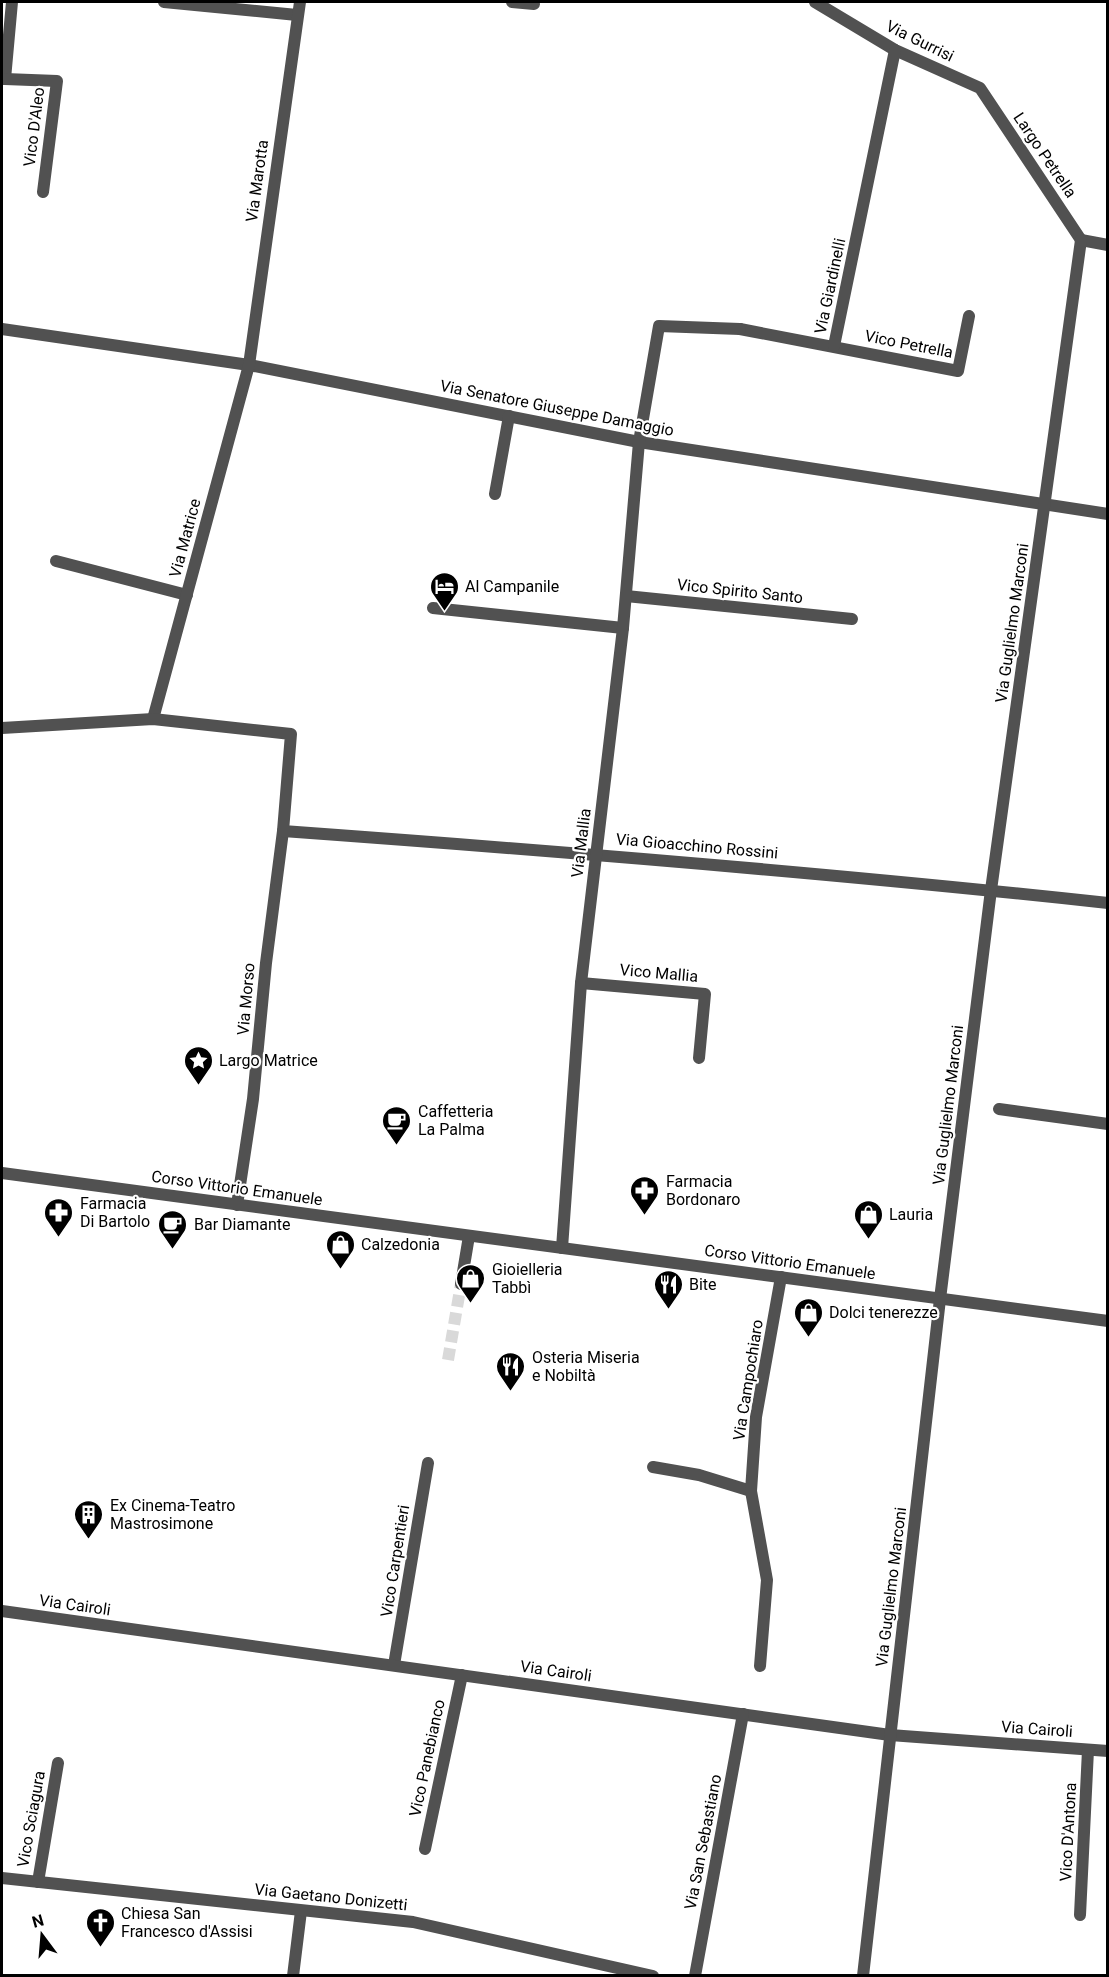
<svg xmlns="http://www.w3.org/2000/svg" width="1109" height="1977" viewBox="0 0 1109 1977" font-family="Roboto,sans-serif">
  <style>
    .lines { fill: none; stroke-linecap: round; stroke-linejoin: round }
    .pedestrian-tunnel { stroke: #d9d9d9; stroke-width: 12; stroke-dasharray: 12 6; stroke-linecap: butt }
    .pedestrian { stroke: #515151; stroke-width: 12 }
    .minor { stroke: #515151; stroke-width: 12 }
    .tertiary { stroke: #515151; stroke-width: 12 }
    .labels { text-anchor: middle; dominant-baseline: central; stroke-width: 4.5; stroke-linejoin: round; paint-order: stroke }
    .street-label { font-size: 16px; fill: #000; stroke: #fff }
    .poi-label { font-size: 16px; fill: #000; stroke: #fff; text-anchor: start }
  </style>
  <rect width="100%" height="100%" fill="#fff"/>
  <g class="lines">
    <polyline class="pedestrian-tunnel" points="448,1360 461,1284"/>
    <g class="pedestrian">
      <polyline points="740,329 958,371 969,316"/>
      <polyline points="56,561 187,595"/>
      <polyline points="999,1109 1108,1124"/>
      <polyline points="237,1205 253,1099 266,963 283,831"/>
      <polyline points="461,1284 469,1236"/>
      <polyline points="653,1467 699,1475 751,1491"/>
      <polyline points="394,1665 428,1463"/>
      <polyline points="425,1849 462,1675"/>
      <polyline points="38,1882 58,1763"/>
      <polyline points="293,1976 301,1911"/>
    </g>
    <g class="minor">
      <polyline points="164,2 297,15"/>
      <polyline points="512,2 534,4"/>
      <polyline points="815,2 895,50 980,88 1081,240"/>
      <polyline points="2,79 5,79 12,2"/>
      <polyline points="5,79 57,81 43,192"/>
      <polyline points="1081,240 1108,245"/>
      <polyline points="2,329 249,365 639,442 1108,514"/>
      <polyline points="834,346 895,50"/>
      <polyline points="495,494 509,416"/>
      <polyline points="626,596 852,619"/>
      <polyline points="433,608 623,628"/>
      <polyline points="153,719 249,365 300,2"/>
      <path d="M2,728l151,-9 138,15 -8,97c276,20 550,42 825,72"/>
      <polyline points="581,983 705,994 699,1058"/>
      <polyline points="562,1248 581,983 623,628 639,442 659,326 740,329"/>
      <polyline points="2,1611 890,1735 1108,1751"/>
      <polyline points="760,1666 767,1580 751,1491 756,1417 781,1277"/>
      <polyline points="2,1878 413,1922 653,1976"/>
      <polyline points="1080,1915 1088,1750"/>
      <polyline points="695,1976 743,1714"/>
      <polyline points="863,1976 940,1299 991,890 1081,240"/>
    </g>
    <polyline class="tertiary" points="2,1173 1108,1321"/>
  </g>
  <defs>
    <symbol id="hotel-pin" viewBox="-11 -11 22 30"><path d="M0 17L-7.5 6A9.5 9.5 0 1 1 7.5 6Z" fill="#000" stroke="#fff"/><path d="M-6-4.5h1.5V1H6V5H4.5V3h-9V5H-6ZM-4 0a1.8 1.8 0 1 1 3.6 0ZM.5 0V-2.5h3Q6-2.5 6 0Z" fill="#fff"/></symbol>
    <symbol id="sight-pin" viewBox="-11 -11 22 30"><path d="M0 17L-7.5 6A9.5 9.5 0 1 1 7.5 6Z" fill="#000" stroke="#fff"/><path d="M0-6L1.8-2.2L6-1.7L2.9 1.2L3.7 5.4L0 3.3L-3.7 5.4L-2.9 1.2L-6-1.7L-1.8-2.2Z" fill="#fff"/></symbol>
    <symbol id="cafe-pin" viewBox="-11 -11 22 30"><path d="M0 17L-7.5 6A9.5 9.5 0 1 1 7.5 6Z" fill="#000" stroke="#fff"/><path d="M-5.5-4.5H6V0H3Q3 3.5 0 3.5H-2.5Q-5.5 3.5-5.5 0ZM3-3.2v2h1.7v-2ZM-6 4.5H4V6H-6Z" fill="#fff"/></symbol>
    <symbol id="pharmacy-pin" viewBox="-11 -11 22 30"><path d="M0 17L-7.5 6A9.5 9.5 0 1 1 7.5 6Z" fill="#000" stroke="#fff"/><path d="M-2-6h4v4h4v4h-4v4h-4v-4h-4v-4h4Z" fill="#fff"/></symbol>
    <symbol id="shop-pin" viewBox="-11 -11 22 30"><path d="M0 17L-7.5 6A9.5 9.5 0 1 1 7.5 6Z" fill="#000" stroke="#fff"/><path d="M-5-2.5h2.3a2.7 3.5 0 0 1 5.4 0H5L5.5 6h-11ZM-1.5-2.5h3a1.5 2.3 0 0 0-3 0Z" fill="#fff"/></symbol>
    <symbol id="restaurant-pin" viewBox="-11 -11 22 30"><path d="M0 17L-7.5 6A9.5 9.5 0 1 1 7.5 6Z" fill="#000" stroke="#fff"/><path d="M-5-6h1v4h1v-4h1v4h1v-4h1v5L-1.5 .5V6h-2V.5L-5-1ZM5-6V6H3V1.5H1.5Q1.5-4 5-6Z" fill="#fff"/></symbol>
    <symbol id="building-pin" viewBox="-11 -11 22 30"><path d="M0 17L-7.5 6A9.5 9.5 0 1 1 7.5 6Z" fill="#000" stroke="#fff"/><path d="M-4-6H4V6H1V3H-1V6H-4ZM-2.5-4.3h1.7v1.8h-1.7ZM.8-4.3h1.7v1.8H.8ZM-2.5-1h1.7V.8h-1.7ZM.8-1h1.7V.8H.8Z" fill="#fff"/></symbol>
    <symbol id="church-pin" viewBox="-11 -11 22 30"><path d="M0 17L-7.5 6A9.5 9.5 0 1 1 7.5 6Z" fill="#000" stroke="#fff"/><path d="M-1.2-6h2.4v3.5h3.3v2.4h-3.3V6h-2.4V-.1h-3.3v-2.4h3.3Z" fill="#fff"/></symbol>
  </defs>
  <g fill-rule="evenodd">
    <use href="#hotel-pin" x="428" y="570" width="33" height="45"/>
    <use href="#sight-pin" x="182" y="1044" width="33" height="45"/>
    <use href="#cafe-pin" x="380" y="1104" width="33" height="45"/>
    <use href="#pharmacy-pin" x="628" y="1174" width="33" height="45"/>
    <use href="#pharmacy-pin" x="42" y="1196" width="33" height="45"/>
    <use href="#shop-pin" x="852" y="1198" width="33" height="45"/>
    <use href="#cafe-pin" x="156" y="1208" width="33" height="45"/>
    <use href="#shop-pin" x="324" y="1228" width="33" height="45"/>
    <use href="#shop-pin" x="454" y="1262" width="33" height="45"/>
    <use href="#restaurant-pin" x="652" y="1268" width="33" height="45"/>
    <use href="#shop-pin" x="792" y="1296" width="33" height="45"/>
    <use href="#restaurant-pin" x="494" y="1350" width="33" height="45"/>
    <use href="#building-pin" x="72" y="1498" width="33" height="45"/>
    <use href="#church-pin" x="84" y="1906" width="33" height="45"/>
  </g>
  <g class="labels">
    <g class="street-label">
      <text transform="translate(920 41) rotate(26)">Via Gurrisi</text>
      <text transform="translate(34 127) rotate(-83)">Vico D'Aleo</text>
      <text transform="translate(1045 155) rotate(56)">Largo Petrella</text>
      <text transform="translate(257 181) rotate(-82)">Via Marotta</text>
      <text transform="translate(830 286) rotate(-78)">Via Giardinelli</text>
      <text transform="translate(909 344) rotate(11)">Vico Petrella</text>
      <text transform="translate(557 408) rotate(11)">Via Senatore Giuseppe Damaggio</text>
      <text transform="translate(185 538) rotate(-75)">Via Matrice</text>
      <text transform="translate(740 591) rotate(6)">Vico Spirito Santo</text>
      <text transform="translate(1012 623) rotate(-82)">Via Guglielmo Marconi</text>
      <text transform="translate(581 843) rotate(-83)">Via Mallia</text>
      <text transform="translate(697 846) rotate(5)">Via Gioacchino Rossini</text>
      <text transform="translate(659 973) rotate(5)">Vico Mallia</text>
      <text transform="translate(246 999) rotate(-85)">Via Morso</text>
      <text transform="translate(948 1105) rotate(-83)">Via Guglielmo Marconi</text>
      <text transform="translate(237 1188) rotate(8)">Corso Vittorio Emanuele</text>
      <text transform="translate(790 1262) rotate(8)">Corso Vittorio Emanuele</text>
      <text transform="translate(748 1380) rotate(-81)">Via Campochiaro</text>
      <text transform="translate(395 1561) rotate(-81)">Vico Carpentieri</text>
      <text transform="translate(891 1587) rotate(-83)">Via Guglielmo Marconi</text>
      <text transform="translate(75 1605) rotate(8)">Via Cairoli</text>
      <text transform="translate(556 1671) rotate(8)">Via Cairoli</text>
      <text transform="translate(1037 1729) rotate(4)">Via Cairoli</text>
      <text transform="translate(427 1758) rotate(-78)">Vico Panebianco</text>
      <text transform="translate(31 1819) rotate(-80)">Vico Sciagura</text>
      <text transform="translate(1068 1832) rotate(-87)">Vico D'Antona</text>
      <text transform="translate(703 1842) rotate(-79)">Via San Sebastiano</text>
      <text transform="translate(331 1897) rotate(6)">Via Gaetano Donizetti</text>
    </g>
    <g class="poi-label">
      <text x="465" y="586">Al Campanile</text>
      <text x="219" y="1060">Largo Matrice</text>
      <text x="418" y="1111">Caffetteria<tspan x="418" dy="18">La Palma</tspan></text>
      <text x="666" y="1181">Farmacia<tspan x="666" dy="18">Bordonaro</tspan></text>
      <text x="80" y="1203">Farmacia<tspan x="80" dy="18">Di Bartolo</tspan></text>
      <text x="889" y="1214">Lauria</text>
      <text x="194" y="1224">Bar Diamante</text>
      <text x="361" y="1244">Calzedonia</text>
      <text x="492" y="1269">Gioielleria<tspan x="492" dy="18">Tabbì</tspan></text>
      <text x="689" y="1284">Bite</text>
      <text x="829" y="1312">Dolci tenerezze</text>
      <text x="532" y="1357">Osteria Miseria<tspan x="532" dy="18">e Nobiltà</tspan></text>
      <text x="110" y="1505">Ex Cinema-Teatro<tspan x="110" dy="18">Mastrosimone</tspan></text>
      <text x="121" y="1913">Chiesa San<tspan x="121" dy="18">Francesco d'Assisi</tspan></text>
    </g>
  </g>
  <rect width="1109" height="1977" fill="none" stroke="#000000" stroke-width="6"/>
  <g transform="translate(42 1935) rotate(344)" stroke="#ffffff" stroke-width="4.5" paint-order="stroke">
  <path d="M0-4.5L10 22L0 15L-10 22Z" fill="#000000"/>
  <text y="-9" font-size="16" font-weight="bold" text-anchor="middle" fill="#000000">N</text>
  </g>
</svg>
